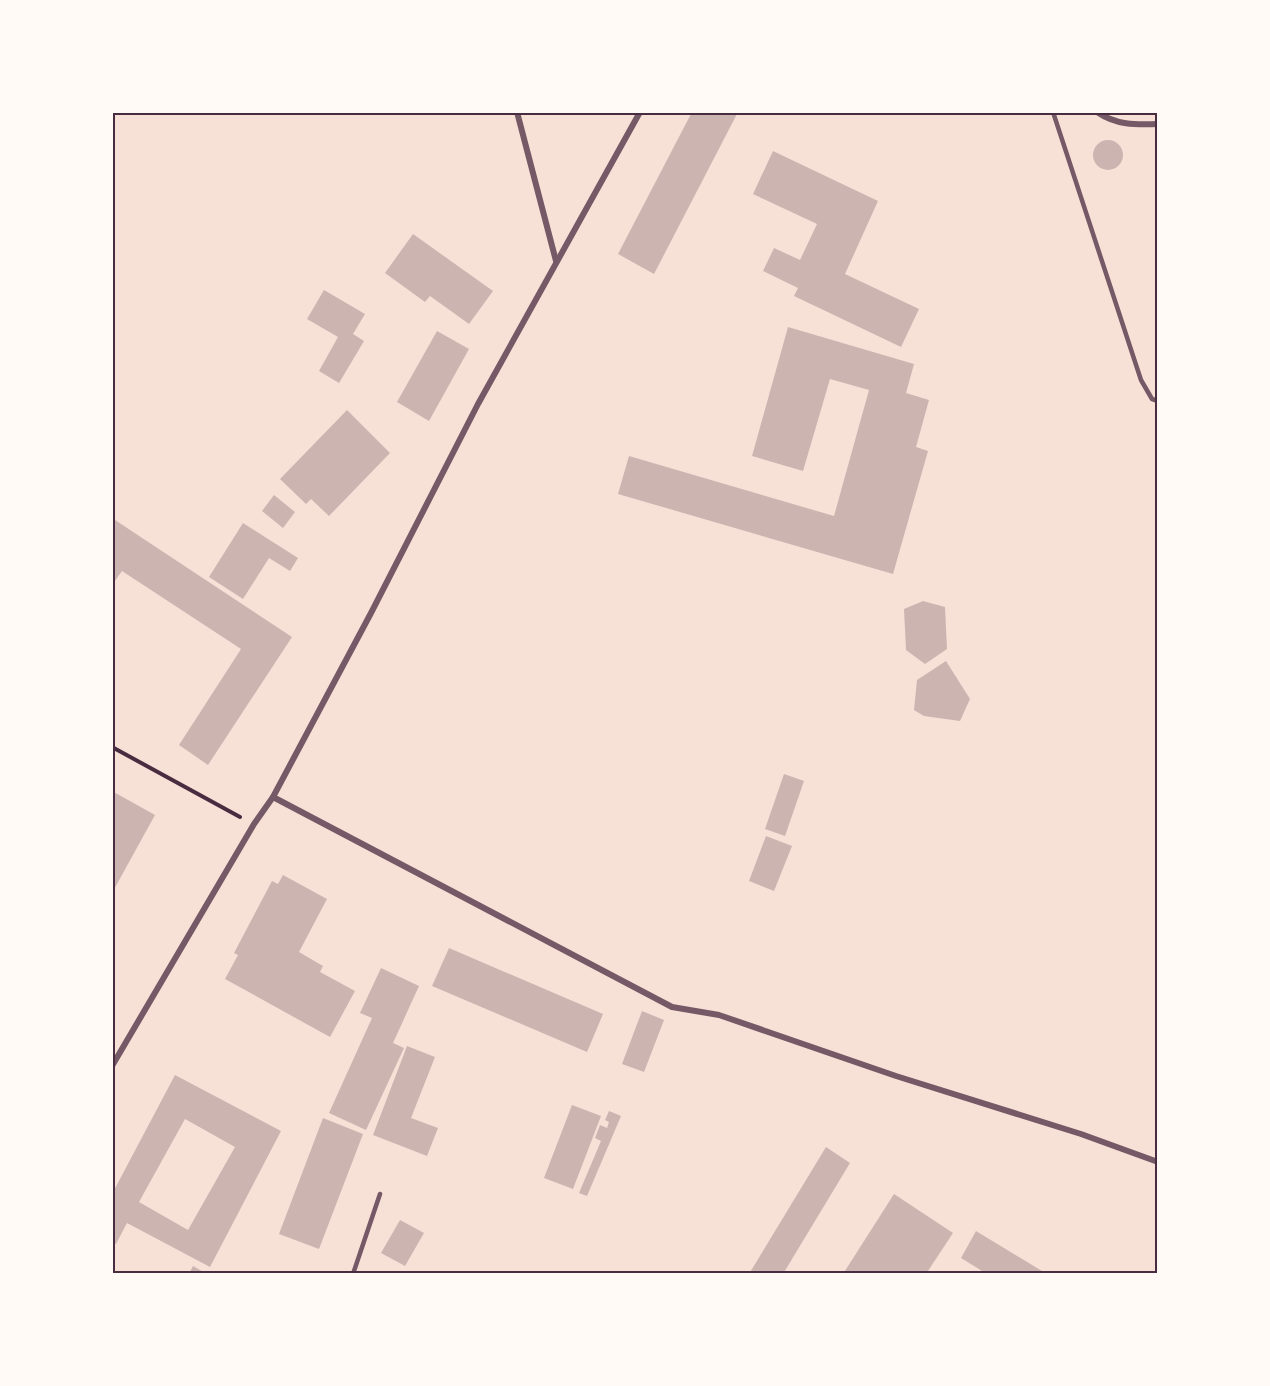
<svg xmlns="http://www.w3.org/2000/svg" width="1270" height="1386" viewBox="0 0 1270 1386" font-family="'Source Sans 3',sans-serif">
  <style>
    .building { fill: #ccb4b1; fill-rule: evenodd }
    .lines { fill: none; stroke-linecap: round; stroke-linejoin: round }
    .path { stroke: #4a2c40; stroke-width: 4 }
    .service { stroke: #755966; stroke-width: 4.5 }
    .minor { stroke: #755966; stroke-width: 6 }
    .neatline { fill: none; stroke: #4a2c40; stroke-width: 2 }
  </style>
  <rect width="100%" height="100%" fill="#f7e1d7"/>
  <g class="building">
    <polygon points="692,112 738,112 654,274 618,254"/>
    <circle cx="1108" cy="155" r="15"/>
    <polygon points="773,151 878,201 845,274 919,309 901,347 794,296 798,288 763,271 774,248 800,260 817,224 753,194"/>
    <polygon points="413,234 493,291 469,324 430,296 425,302 385,273"/>
    <polygon points="324,290 365,314 353,334 364,341 339,383 319,371 338,337 307,319"/>
    <polygon points="788,327 914,364 906,393 929,400 916,447 928,451 893,574 618,494 629,456 834,516 869,390 830,379 803,471 752,456"/>
    <polygon points="437,331 469,349 429,421 397,402"/>
    <polygon points="347,410 390,453 329,516 311,499 306,504 280,479"/>
    <polygon points="274,495 295,512 283,528 262,511"/>
    <polygon points="112,518 292,637 208,765 179,745 241,649 122,571 112,585"/>
    <polygon points="243,523 298,558 290,571 269,558 243,599 209,577"/>
    <polygon points="923,601 945,607 947,649 925,664 906,650 904,609"/>
    <polygon points="946,661 970,699 960,721 924,716 914,710 917,680"/>
    <polygon points="784,774 804,781 785,836 765,829"/>
    <polygon points="112,791 155,815 112,893"/>
    <polygon points="766,836 792,846 774,891 749,881"/>
    <polygon points="283,875 327,899 299,952 323,966 320,972 355,991 330,1037 225,979 238,955 234,953 272,881 278,884"/>
    <polygon points="449,948 603,1014 587,1052 432,986"/>
    <polygon points="381,968 419,986 393,1043 404,1048 366,1130 329,1113 372,1018 360,1013"/>
    <polygon points="642,1011 664,1020 644,1072 622,1064"/>
    <polygon points="407,1046 435,1057 411,1118 438,1128 427,1156 373,1135"/>
    <path d="M175,1075l106,56 -71,136 -83,-44 -11,21 -4,-2v-48zM185,1119l50,28 -47,83 -49,-28z"/>
    <polygon points="572,1105 601,1116 573,1189 544,1178"/>
    <polygon points="609,1111 621,1116 587,1196 579,1193 601,1141 595,1138 600,1125 607,1128 609,1122 605,1120"/>
    <polygon points="323,1118 363,1134 319,1249 279,1234"/>
    <polygon points="826,1147 850,1163 783,1274 749,1274"/>
    <polygon points="894,1194 953,1233 926,1274 843,1274"/>
    <polygon points="400,1220 424,1233 405,1266 381,1253"/>
    <polygon points="976,1231 1047,1274 987,1274 961,1258"/>
    <polygon points="193,1266 207,1274 189,1274"/>
  </g>
  <g class="lines">
    <polyline class="path" points="112,747 240,817"/>
    <g class="service">
      <polyline points="1053,112 1141,380 1152,399 1158,401"/>
      <polyline points="353,1274 380,1194"/>
    </g>
    <g class="minor">
      <polyline points="517,112 556,261"/>
      <path d="M1097,112c19,13 38,13 61,12"/>
      <polyline points="273,797 672,1007 719,1015 896,1076 1081,1134 1158,1162"/>
      <polyline points="112,1066 254,824 273,797 371,613 478,404 640,112"/>
    </g>
  </g>
  <rect width="1270" height="1386" fill="none" stroke="#fffaf5" stroke-width="228"/>
  <rect x="114" y="114" width="1042" height="1158" class="neatline"/>
</svg>
